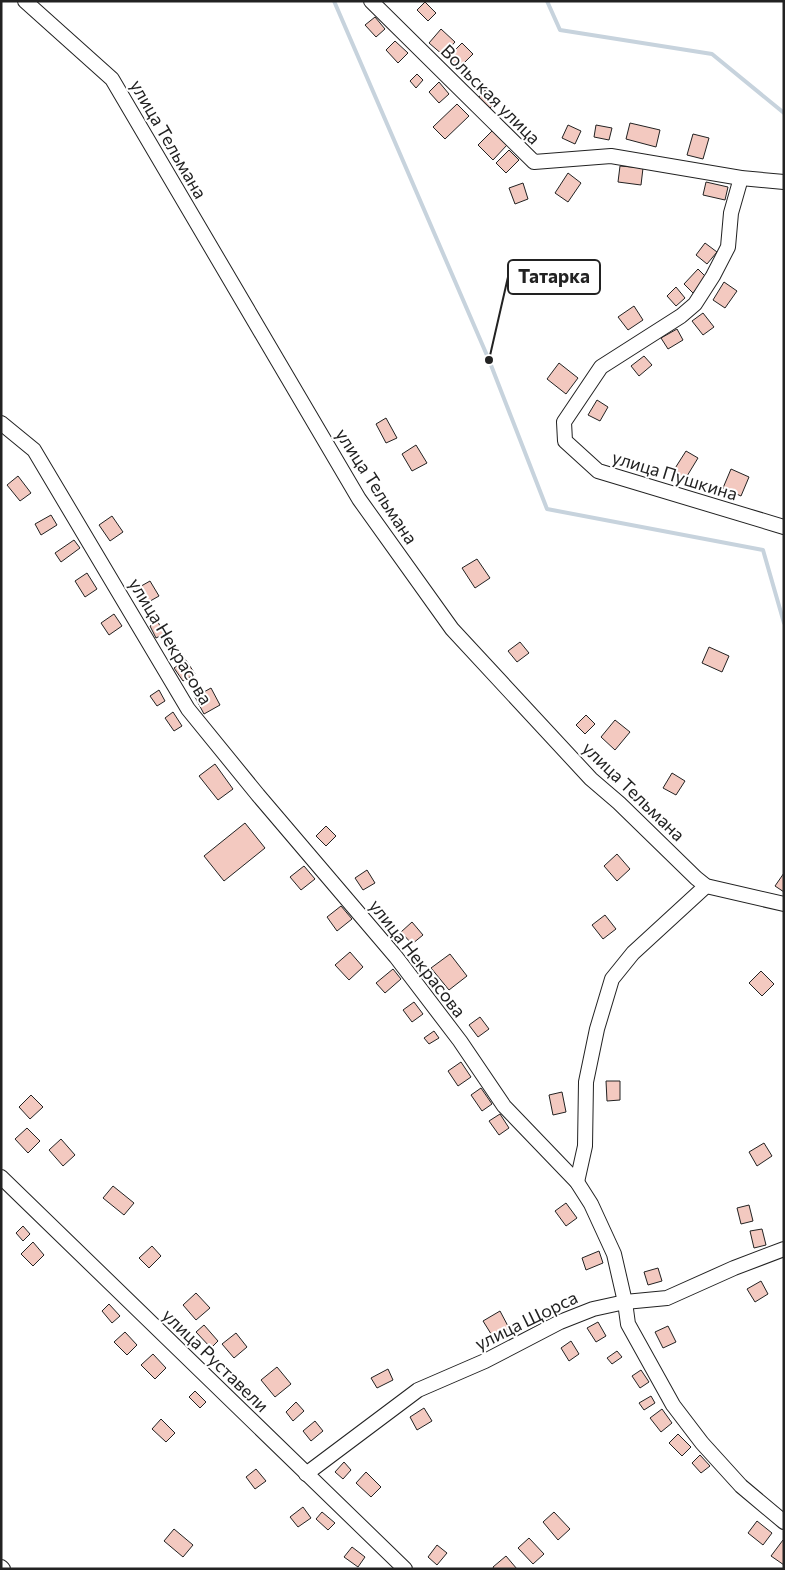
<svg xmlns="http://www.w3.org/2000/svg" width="785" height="1570" viewBox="0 0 785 1570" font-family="Commissioner,sans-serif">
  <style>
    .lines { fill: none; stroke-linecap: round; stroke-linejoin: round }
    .stream { stroke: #c7d3dd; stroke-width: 4 }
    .building { fill: #f3c9c0; stroke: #222 }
    .minor-casing { stroke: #222; stroke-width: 16 }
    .minor { stroke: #fff; stroke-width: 14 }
    .labels { text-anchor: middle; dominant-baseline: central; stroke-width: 4; stroke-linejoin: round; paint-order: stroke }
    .street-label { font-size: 18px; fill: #222; stroke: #fff }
    .leader { fill: none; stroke: #222; stroke-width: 2 }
    .callout-dot { fill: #222; stroke: #fff; stroke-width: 2 }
    .callout { fill: #fff; stroke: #222; stroke-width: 2 }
    .callout-label { font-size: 19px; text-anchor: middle; font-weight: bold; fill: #222 }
  </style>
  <rect width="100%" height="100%" fill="#fff"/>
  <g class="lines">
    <g class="stream">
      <polyline points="334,1 489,360 547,509 763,550 784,623"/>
      <polyline points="547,1 560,30 712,54 784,113"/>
    </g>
  </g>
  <g class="building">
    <polygon points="425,2 436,13 428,21 417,10"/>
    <polygon points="375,17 385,29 376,37 365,25"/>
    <polygon points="441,29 455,42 443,55 429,43"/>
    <polygon points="395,41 408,53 398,63 386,50"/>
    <polygon points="462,43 473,54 458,69 447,58"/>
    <polygon points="417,74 423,80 416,88 410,81"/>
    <polygon points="439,82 449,94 439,103 429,92"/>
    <polygon points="485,90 497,101 490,108 478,98"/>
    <polygon points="457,104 469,116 445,139 433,127"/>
    <polygon points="630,123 660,130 656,147 626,139"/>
    <polygon points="568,125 581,131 575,144 562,138"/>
    <polygon points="596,125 612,128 609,140 594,137"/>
    <polygon points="492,131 507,145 493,160 478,145"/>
    <polygon points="693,134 709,138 703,159 687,155"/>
    <polygon points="509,150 519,160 506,173 496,163"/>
    <polygon points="620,166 643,168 641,185 618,182"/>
    <polygon points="568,173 581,183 568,202 555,193"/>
    <polygon points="706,182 728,187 725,200 703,195"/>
    <polygon points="523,183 528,199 515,204 509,188"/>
    <polygon points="705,243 717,252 707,264 696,255"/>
    <polygon points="698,269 707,278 693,293 684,284"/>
    <polygon points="724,282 737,291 725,308 713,300"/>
    <polygon points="676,287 685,298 676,306 667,296"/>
    <polygon points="634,306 643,320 628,330 618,317"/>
    <polygon points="703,313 714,327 703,335 692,321"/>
    <polygon points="677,329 683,340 668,349 661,338"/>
    <polygon points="644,356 652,365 639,376 631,366"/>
    <polygon points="559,363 578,378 566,394 547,379"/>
    <polygon points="597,400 608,407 600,421 588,415"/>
    <polygon points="386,418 397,438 386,443 376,424"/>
    <polygon points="416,445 427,463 412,471 402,454"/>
    <polygon points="686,451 698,458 684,481 672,473"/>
    <polygon points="731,469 749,477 741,496 723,488"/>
    <polygon points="18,476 31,493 20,501 7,485"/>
    <polygon points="51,515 57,525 41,535 35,524"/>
    <polygon points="112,516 123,532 110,541 99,525"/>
    <polygon points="74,540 80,548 61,562 55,553"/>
    <polygon points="477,559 490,578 475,588 462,568"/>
    <polygon points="87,573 97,589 85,597 75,581"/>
    <polygon points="150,581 159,596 145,604 136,589"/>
    <polygon points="114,614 122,626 109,635 101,623"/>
    <polygon points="158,622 164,634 156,638 150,626"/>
    <polygon points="520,642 529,653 517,662 508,651"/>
    <polygon points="709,647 729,656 722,672 702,663"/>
    <polygon points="186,660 195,674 183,681 174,668"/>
    <polygon points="211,688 220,705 204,714 195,697"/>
    <polygon points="159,690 165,701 157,706 150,696"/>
    <polygon points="173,712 182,726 174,731 165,718"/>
    <polygon points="586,715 595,724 585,734 576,725"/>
    <polygon points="615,720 630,732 615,750 601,737"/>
    <polygon points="215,764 233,789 218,800 199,776"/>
    <polygon points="672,773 685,781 676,795 663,788"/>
    <polygon points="245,823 265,848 224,881 204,856"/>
    <polygon points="326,826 336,836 326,846 316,836"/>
    <polygon points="617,854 630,869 617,881 604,866"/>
    <polygon points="304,866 315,879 301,890 290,877"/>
    <polygon points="367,870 375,883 363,890 355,878"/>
    <polygon points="784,873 784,892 775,886"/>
    <polygon points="341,906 352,919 337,931 327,917"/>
    <polygon points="605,915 616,929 603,939 592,925"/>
    <polygon points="412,922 423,935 412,944 401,932"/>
    <polygon points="350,952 363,967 349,980 335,965"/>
    <polygon points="450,954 467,976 449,990 431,968"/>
    <polygon points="393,969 401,979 385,993 376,983"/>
    <polygon points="761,971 774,984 762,996 749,983"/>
    <polygon points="414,1002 423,1014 412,1022 403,1010"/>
    <polygon points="480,1017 489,1029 478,1037 469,1025"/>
    <polygon points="434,1031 439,1038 429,1044 424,1038"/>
    <polygon points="461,1062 471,1077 458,1086 448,1071"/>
    <polygon points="606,1081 620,1081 620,1100 607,1101"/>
    <polygon points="481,1088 492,1104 482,1111 471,1095"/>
    <polygon points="562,1092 566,1112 553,1115 549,1095"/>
    <polygon points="31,1095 43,1107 30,1119 19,1107"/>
    <polygon points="500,1114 509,1128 499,1135 489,1121"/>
    <polygon points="27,1128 40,1141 28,1153 15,1139"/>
    <polygon points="61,1139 75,1155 63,1166 49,1150"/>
    <polygon points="764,1143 772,1156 757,1166 749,1152"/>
    <polygon points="113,1186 134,1203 124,1215 103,1198"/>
    <polygon points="566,1203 577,1218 566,1226 555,1211"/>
    <polygon points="749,1205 753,1221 741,1224 737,1208"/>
    <polygon points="23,1226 30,1234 23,1241 16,1233"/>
    <polygon points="762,1229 766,1245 754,1248 750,1231"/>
    <polygon points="33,1242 44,1255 33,1266 21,1254"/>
    <polygon points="152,1246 161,1256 149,1268 139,1258"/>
    <polygon points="599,1251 603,1263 586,1270 582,1258"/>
    <polygon points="658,1268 662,1281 648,1285 644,1272"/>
    <polygon points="761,1281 768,1294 755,1302 747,1289"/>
    <polygon points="196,1293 210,1308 196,1320 183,1305"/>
    <polygon points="109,1304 120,1316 112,1323 102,1311"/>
    <polygon points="500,1311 509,1328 493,1337 483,1321"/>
    <polygon points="598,1322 606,1336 596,1342 587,1328"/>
    <polygon points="204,1325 218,1341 211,1348 196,1332"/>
    <polygon points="668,1326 676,1342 663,1348 655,1332"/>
    <polygon points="125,1332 137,1345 127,1355 114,1342"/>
    <polygon points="236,1333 247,1347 234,1358 222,1344"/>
    <polygon points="571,1341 579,1354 569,1361 561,1348"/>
    <polygon points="617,1351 622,1357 612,1364 607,1358"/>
    <polygon points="153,1354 166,1368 155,1379 141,1365"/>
    <polygon points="277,1367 291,1384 275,1397 261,1380"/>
    <polygon points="388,1369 393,1380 377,1388 371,1378"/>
    <polygon points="641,1370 649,1382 640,1388 632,1376"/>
    <polygon points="195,1391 206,1402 200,1408 189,1397"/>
    <polygon points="651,1396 655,1403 644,1410 639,1403"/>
    <polygon points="296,1402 304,1411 293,1421 286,1412"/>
    <polygon points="424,1408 432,1421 417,1430 410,1417"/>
    <polygon points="662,1409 672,1423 661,1432 650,1418"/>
    <polygon points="161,1419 175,1433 166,1442 152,1429"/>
    <polygon points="315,1421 323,1431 311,1441 303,1431"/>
    <polygon points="678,1434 691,1447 682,1456 669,1443"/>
    <polygon points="700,1455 710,1466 701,1473 692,1463"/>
    <polygon points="344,1462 351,1470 343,1479 335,1472"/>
    <polygon points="256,1469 266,1481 255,1489 246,1477"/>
    <polygon points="366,1472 381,1487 371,1497 356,1483"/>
    <polygon points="303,1507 311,1518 298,1527 290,1517"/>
    <polygon points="322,1512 335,1523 328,1530 316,1519"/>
    <polygon points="554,1512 570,1529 558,1540 543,1522"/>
    <polygon points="757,1521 772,1533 763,1545 748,1533"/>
    <polygon points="174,1529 193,1545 183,1557 164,1541"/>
    <polygon points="529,1538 544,1554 533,1564 518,1548"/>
    <polygon points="783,1540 784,1541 784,1565 771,1556"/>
    <polygon points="437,1545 447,1553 437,1565 428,1557"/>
    <polygon points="352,1547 365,1557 358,1567 344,1557"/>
    <polygon points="506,1556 517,1569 494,1569 493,1567"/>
  </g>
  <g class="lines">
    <defs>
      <g id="minor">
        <polyline points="25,1 112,79 359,499 452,629 591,779 619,803 696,878 706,886 784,904"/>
        <polyline points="371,1 534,162 611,156 741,178 784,182"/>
        <polyline points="741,178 731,213 728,247 713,276 695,304 681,316 601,367 564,422 565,441 598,471 784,527"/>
        <polyline points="1,423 34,450 188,709 258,795 396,957 460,1041 504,1106 577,1182 591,1204 614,1254 625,1302 628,1324 673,1405 702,1443 741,1486 784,1522"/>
        <polyline points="1,1177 405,1569"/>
        <polyline points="577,1182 585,1146 586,1082 597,1029 612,979 633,953 706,886"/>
        <polyline points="306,1474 418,1390 485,1361 560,1322 593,1309 625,1302 667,1298 734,1268 784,1249"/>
        <polyline points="1,1567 3,1569"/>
      </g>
    </defs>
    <use href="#minor" class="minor-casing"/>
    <use href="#minor" class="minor"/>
  </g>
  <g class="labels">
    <g class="street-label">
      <text transform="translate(491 94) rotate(45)">Вольская улица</text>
      <text transform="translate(169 139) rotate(60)">улица Тельмана</text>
      <text transform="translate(675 475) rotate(17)">улица Пушкина</text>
      <text transform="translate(377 486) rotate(57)">улица Тельмана</text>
      <text transform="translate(171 641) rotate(59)">улица Некрасова</text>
      <text transform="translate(634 791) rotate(44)">улица Тельмана</text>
      <text transform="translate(418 958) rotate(52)">улица Некрасова</text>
      <text transform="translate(526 1320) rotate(-26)">улица Щорса</text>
      <text transform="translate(216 1360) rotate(44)">улица Руставели</text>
    </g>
  </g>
  <path class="leader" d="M489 360L508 277"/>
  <circle class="callout-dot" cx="489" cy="360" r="5"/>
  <rect class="callout" x="508" y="260" width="92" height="34" rx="5"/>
  <g class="callout-label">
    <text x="554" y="283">Татарка</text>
  </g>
  <rect width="785" height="1570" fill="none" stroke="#222222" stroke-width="5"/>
</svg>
